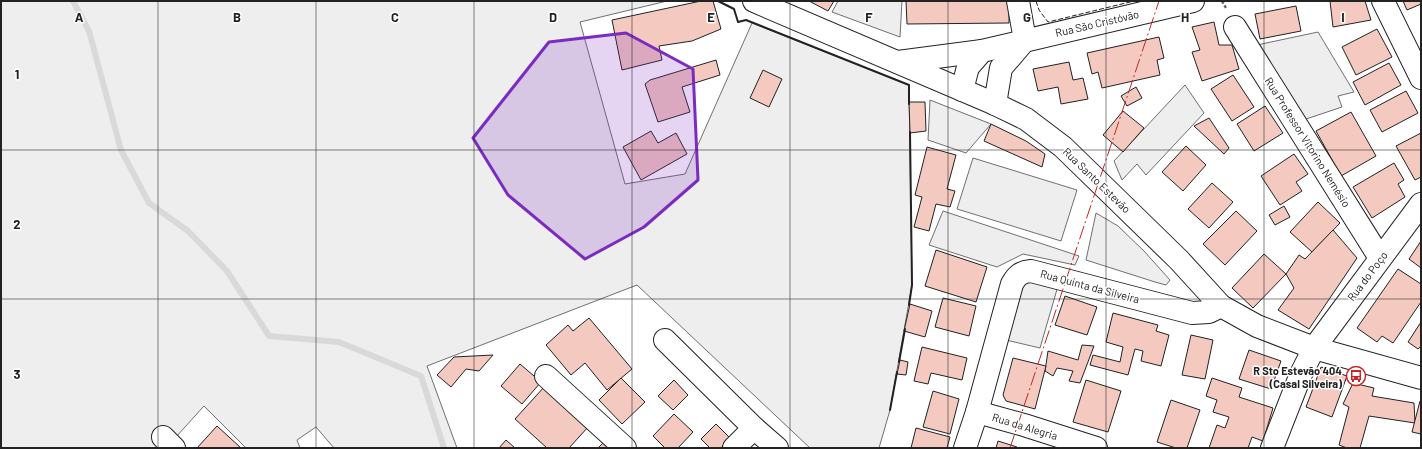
<svg xmlns="http://www.w3.org/2000/svg" width="1422" height="449" viewBox="0 0 1422 449" font-family="Barlow,sans-serif">
  <style>
    .green { fill: #eee; stroke: #6f6f6f }
    .lines { fill: none; stroke-linecap: round; stroke-linejoin: round }
    .stream { stroke: #d9d9d9; stroke-width: 6 }
    .building { fill: #f3c9c0; stroke: #222 }
    .minor-casing { stroke: #222; stroke-width: 24 }
    .path { stroke: #646464; stroke-width: 2.5; stroke-dasharray: 3 2; stroke-linecap: butt }
    .minor { stroke: #fff; stroke-width: 22 }
    .fence { stroke: #222; stroke-width: 1; stroke-dasharray: 5 2; stroke-linecap: butt }
    .wall { stroke: #222; stroke-width: 2 }
    .power { stroke: #c62828; stroke-width: 1; stroke-dasharray: 14 3 2 3; stroke-linecap: butt }
    .marked { fill: #7b2cbf; fill-opacity: 0.2; stroke: #7b2cbf; stroke-width: 3; stroke-linejoin: round }
    .grid { fill: none; stroke: #222; stroke-width: 1; stroke-opacity: 0.55 }
    .labels { text-anchor: middle; dominant-baseline: central; stroke-width: 3; stroke-linejoin: round; paint-order: stroke }
    .street-label { font-size: 11px; fill: #222; stroke: #fff }
    .poi-label { font-size: 11px; font-weight: bold; fill: #222; stroke: #fff; text-anchor: end }
    .grid-label { font-size: 13px; text-anchor: middle; font-weight: bold; fill: #222; stroke: #fff; stroke-width: 3; stroke-linejoin: round; paint-order: stroke }
  </style>
  <rect width="100%" height="100%" fill="#fff"/>
  <g class="green">
    <polygon points="1,1 667,1 580,22 625,184 685,174 752,23 909,85 912,285 890,410 879,448 810,448 637,285 427,366 457,448 334,448 316,427 297,440 300,448 246,448 204,406 166,448 1,448"/>
    <polygon points="838,1 902,1 900,37 832,12"/>
    <polygon points="1318,32 1354,92 1338,96 1342,107 1303,120 1257,45"/>
    <polygon points="1185,85 1204,113 1146,175 1137,164 1122,180 1114,161"/>
    <polygon points="930,100 991,124 966,153 928,140"/>
    <polygon points="973,158 1077,190 1061,241 957,209"/>
    <polygon points="943,211 1079,256 1075,265 1023,254 997,267 929,245"/>
    <polygon points="1096,213 1118,226 1144,251 1170,280 1166,285 1155,282 1086,260"/>
    <polygon points="1029,280 1058,286 1040,348 1006,340 1023,286"/>
  </g>
  <g class="lines">
    <polyline class="stream" points="73,1 89,31 121,150 149,203 188,231 227,271 269,336 339,342 421,376 444,448"/>
  </g>
  <g class="building">
    <polygon points="701,1 713,1 721,29 692,41 659,46 662,60 622,70 612,20"/>
    <polygon points="809,1 834,1 828,11"/>
    <polygon points="906,1 1009,1 1009,23 907,24"/>
    <polygon points="1330,1 1365,1 1371,20 1333,27"/>
    <polygon points="1403,1 1421,1 1421,4 1407,10"/>
    <polygon points="1296,6 1301,31 1260,39 1255,14"/>
    <polygon points="1214,22 1219,45 1232,45 1239,69 1202,81 1192,52 1200,50 1192,27"/>
    <polygon points="1377,29 1392,57 1356,75 1342,47"/>
    <polygon points="1159,37 1164,58 1157,60 1160,75 1102,88 1098,72 1092,74 1087,53"/>
    <polygon points="716,60 720,75 682,87 690,112 658,122 645,84 650,80"/>
    <polygon points="1069,62 1073,80 1083,78 1088,99 1061,104 1058,87 1038,91 1033,69"/>
    <polygon points="1389,63 1401,85 1365,105 1353,82"/>
    <polygon points="763,70 782,79 769,107 750,98"/>
    <polygon points="1233,75 1254,107 1232,121 1211,89"/>
    <polygon points="1136,87 1142,98 1127,106 1121,96"/>
    <polygon points="1406,91 1418,113 1382,132 1370,110"/>
    <polygon points="909,102 925,102 926,131 910,133"/>
    <polygon points="1265,106 1283,133 1254,151 1237,124"/>
    <polygon points="1123,111 1144,128 1123,152 1103,135"/>
    <polygon points="1351,112 1376,156 1341,176 1316,131"/>
    <polygon points="1209,118 1229,148 1224,154 1194,126"/>
    <polygon points="991,124 1026,141 1045,154 1042,167 984,141"/>
    <polygon points="651,131 658,143 676,133 687,154 641,180 623,147"/>
    <polygon points="1421,133 1421,177 1415,180 1396,146"/>
    <polygon points="1186,146 1206,165 1183,191 1162,172"/>
    <polygon points="927,147 956,155 947,189 955,191 950,207 936,204 929,231 914,227 922,197 915,195"/>
    <polygon points="1294,154 1308,174 1296,182 1302,191 1280,205 1261,176"/>
    <polygon points="1394,163 1404,180 1398,184 1405,197 1372,218 1353,187"/>
    <polygon points="1212,183 1233,202 1209,228 1188,209"/>
    <polygon points="1318,202 1340,223 1312,252 1290,232"/>
    <polygon points="1284,206 1290,217 1275,225 1269,215"/>
    <polygon points="1236,211 1257,231 1225,265 1203,244"/>
    <polygon points="1333,230 1357,258 1309,329 1278,310 1294,288 1286,274 1299,255 1305,259"/>
    <polygon points="1421,241 1421,268 1409,259"/>
    <polygon points="936,250 987,267 976,302 925,286"/>
    <polygon points="1264,254 1286,274 1253,308 1232,288"/>
    <polygon points="1398,269 1421,284 1421,302 1393,343 1382,336 1377,342 1357,328"/>
    <polygon points="1065,296 1097,307 1087,335 1055,325"/>
    <polygon points="943,298 976,306 969,336 935,327"/>
    <polygon points="910,304 932,311 925,337 904,331"/>
    <polygon points="1113,313 1158,325 1156,331 1169,335 1161,366 1141,361 1143,351 1135,349 1128,375 1090,365 1093,355 1120,362 1123,347 1106,342"/>
    <polygon points="589,318 632,369 607,390 585,363 571,375 546,345 568,325 573,331"/>
    <polygon points="1421,322 1421,346 1418,349 1408,342"/>
    <polygon points="1191,335 1213,340 1205,379 1182,375"/>
    <polygon points="1082,345 1094,346 1080,383 1069,381 1073,371 1057,368 1053,376 1045,371 1048,351 1078,360"/>
    <polygon points="922,347 967,358 962,380 931,373 928,384 914,381"/>
    <polygon points="1249,350 1281,361 1271,389 1239,379"/>
    <polygon points="493,355 479,371 466,369 451,387 437,375 454,357"/>
    <polygon points="1013,358 1046,366 1035,409 1006,401 1003,395"/>
    <polygon points="900,360 908,362 906,375 897,374"/>
    <polygon points="520,364 541,382 522,404 501,386"/>
    <polygon points="1321,367 1347,376 1332,417 1306,407"/>
    <polygon points="621,378 645,402 622,424 599,400"/>
    <polygon points="1212,378 1242,388 1239,397 1273,408 1263,441 1252,437 1248,448 1209,448 1217,425 1225,428 1229,417 1213,412 1217,400 1206,396"/>
    <polygon points="674,380 688,395 673,410 658,396"/>
    <polygon points="1086,380 1121,391 1108,432 1073,422"/>
    <polygon points="1353,383 1374,388 1372,396 1414,403 1415,423 1369,416 1360,448 1347,448 1339,445 1349,407 1343,404"/>
    <polygon points="545,386 589,426 569,448 547,448 515,419"/>
    <polygon points="933,391 959,399 950,434 923,427"/>
    <polygon points="1171,400 1200,410 1187,448 1176,448 1157,442"/>
    <polygon points="1420,401 1421,401 1421,434 1412,432"/>
    <polygon points="674,414 693,432 678,448 665,448 653,436"/>
    <polygon points="716,424 730,438 721,448 710,448 701,439"/>
    <polygon points="217,426 241,448 197,448"/>
    <polygon points="916,428 950,437 947,448 911,448"/>
    <polygon points="506,440 515,448 499,448"/>
    <polygon points="998,441 1017,447 1017,448 996,448"/>
    <polygon points="604,442 610,448 598,448"/>
  </g>
  <g class="lines">
    <defs>
      <g id="minor">
        <polyline points="754,1 995,104 1026,119 1063,147 1179,260 1221,306 1257,326 1314,348 1421,378"/>
        <polyline points="1018,1 1025,40"/>
        <polyline points="1383,1 1421,78"/>
        <polyline points="1235,27 1380,258"/>
        <polyline points="898,62 982,51 1193,1"/>
        <polyline points="962,90 968,67 982,51"/>
        <polyline points="995,104 1001,68 1025,40"/>
        <polyline points="665,340 754,428"/>
        <polyline points="546,376 625,448"/>
        <polyline points="977,412 1024,425 1096,448"/>
        <polyline points="163,437 174,448"/>
        <polyline points="734,448 754,428 777,448"/>
        <path d="M965,448l12,-36 35,-128c5,-9 9,-12 19,-13l161,42 17,-1 12,-6"/>
        <polyline points="1272,448 1301,374 1314,348 1421,204"/>
      </g>
    </defs>
    <use href="#minor" class="minor-casing"/>
    <polyline class="path" points="1222,1 1226,8"/>
    <use href="#minor" class="minor"/>
    <polyline class="fence" points="1036,1 1039,10 1048,22 1134,1"/>
    <g class="wall">
      <polyline points="718,1 734,9 738,22 746,20 909,85 909,104"/>
      <polyline points="909,305 912,285 910,132"/>
      <polyline points="899,362 905,329"/>
      <polyline points="890,410 897,372"/>
    </g>
    <polyline class="power" points="1010,448 1159,1"/>
  </g>
  <path class="marked" d="M626,33l67,36 5,111 -54,47 -59,32 -77,-64 -35,-57 76,-96z"/>
  <path class="grid" d="M158,1v447M316,1v447M474,1v447M632,1v447M790,1v447M948,1v447M1106,1v447M1264,1v447M1,150h1420M1,299h1420"/>
  <defs>
    <symbol id="bus-ring" viewBox="-11 -11 22 22"><circle r="9.5" fill="#fff" stroke="#c62828" stroke-width="1.5"/><path d="M-5-6H5V4H4V6H2V4H-2V6H-4V4H-5ZM-3.5-4V0h7V-4ZM-3.5 1.2v1.5H-2V1.2ZM2 1.2v1.5H3.5V1.2Z" fill="#c62828"/></symbol>
  </defs>
  <g fill-rule="evenodd">
    <use href="#bus-ring" x="1345" y="365" width="22" height="22"/>
  </g>
  <g class="labels">
    <g class="street-label">
      <text transform="translate(1097 23) rotate(-13)">Rua São Cristóvão</text>
      <text transform="translate(1308 142) rotate(58)">Rua Professor Vitorino Nemésio</text>
      <text transform="translate(1097 180) rotate(44)">Rua Santo Estevão</text>
      <text transform="translate(1367 276) rotate(-53)">Rua do Poço</text>
      <text transform="translate(1090 286) rotate(15)">Rua Quinta da Silveira</text>
      <text transform="translate(1025 426) rotate(17)">Rua da Alegria</text>
    </g>
    <g class="poi-label">
      <text x="1342" y="370">R Sto Estevão 404<tspan x="1342" dy="13">(Casal Silveira)</tspan></text>
    </g>
  </g>
  <g class="grid-label">
    <text x="79" y="22">A</text>
    <text x="237" y="22">B</text>
    <text x="395" y="22">C</text>
    <text x="553" y="22">D</text>
    <text x="711" y="22">E</text>
    <text x="869" y="22">F</text>
    <text x="1027" y="22">G</text>
    <text x="1185" y="22">H</text>
    <text x="1343" y="22">I</text>
    <text x="17" y="79">1</text>
    <text x="17" y="229">2</text>
    <text x="17" y="379">3</text>
  </g>
  <rect width="1422" height="449" fill="none" stroke="#222222" stroke-width="4"/>
</svg>
